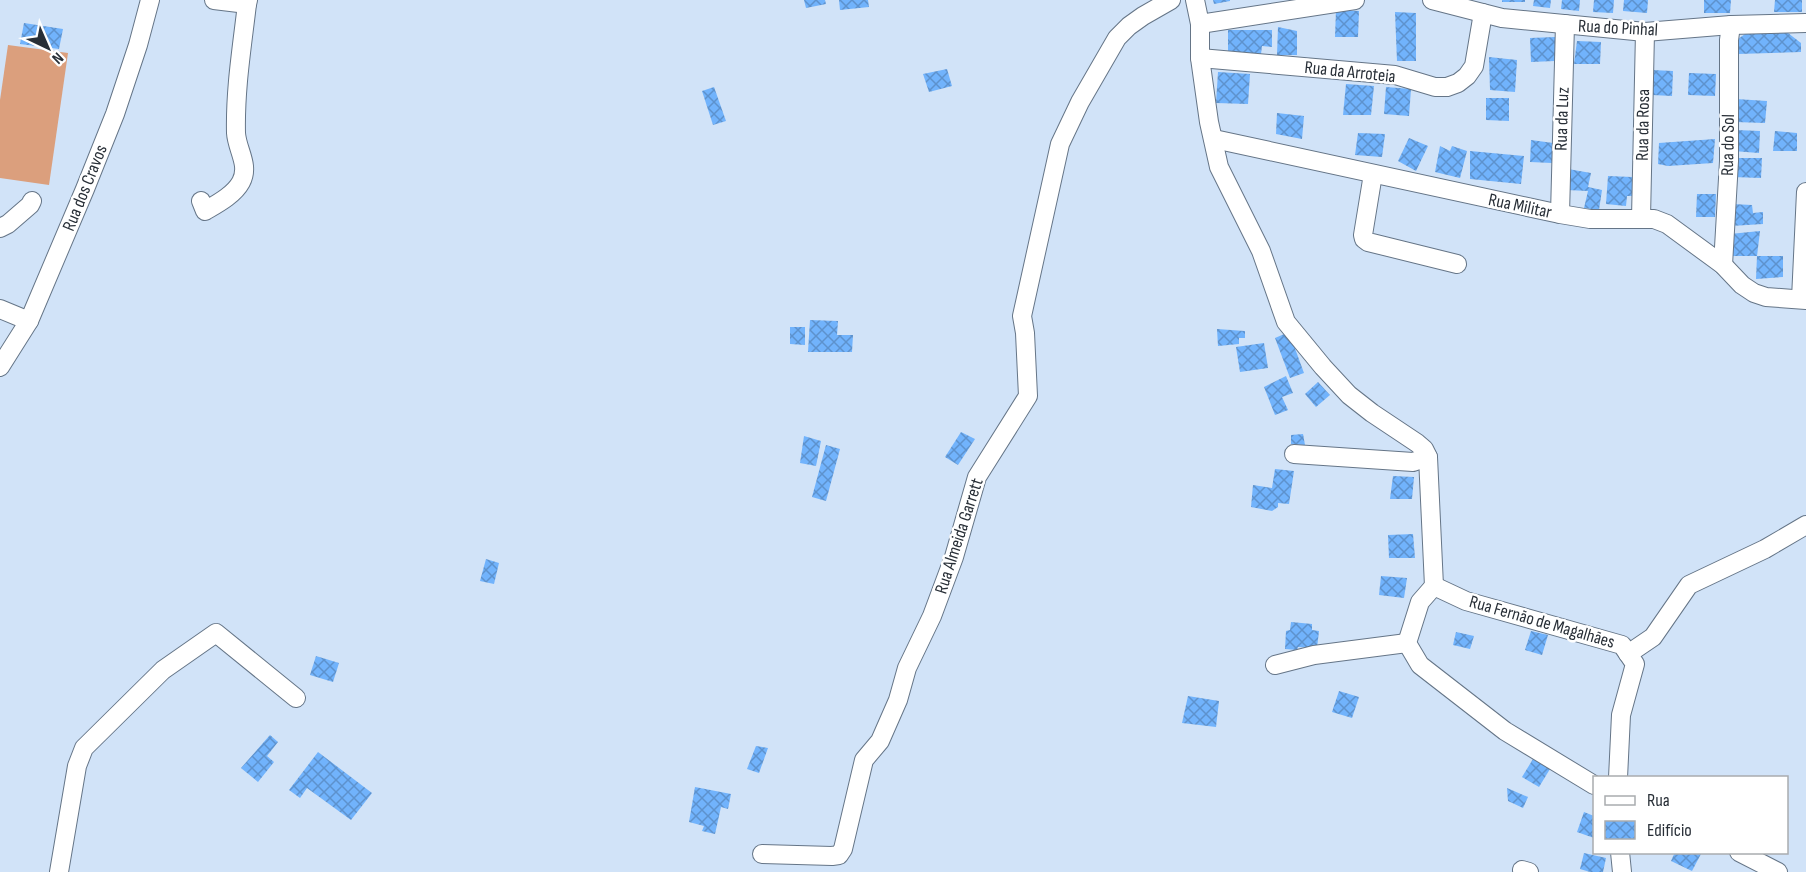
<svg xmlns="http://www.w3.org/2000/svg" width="1806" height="872" viewBox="0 0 1806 872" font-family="'Sofia Sans Condensed',sans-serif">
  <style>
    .grass { fill: #db9f7d }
    .building { fill: url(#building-cross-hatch) }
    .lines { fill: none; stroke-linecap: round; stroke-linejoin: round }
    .minor-casing { stroke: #657587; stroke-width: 20 }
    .minor { stroke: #fff; stroke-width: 18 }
    .labels { text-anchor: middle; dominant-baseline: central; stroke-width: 5; stroke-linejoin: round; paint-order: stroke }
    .street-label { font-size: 18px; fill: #282f37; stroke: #fff }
  </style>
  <defs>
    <pattern id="building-cross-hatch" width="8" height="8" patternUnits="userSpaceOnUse" patternTransform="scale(1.5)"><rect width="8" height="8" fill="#71b3fc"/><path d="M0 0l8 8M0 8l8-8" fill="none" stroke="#5d92cd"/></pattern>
  </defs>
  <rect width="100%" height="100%" fill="#d1e3f8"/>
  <polygon class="grass" points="8,45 68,53 49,185 0,178 0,100"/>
  <g class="building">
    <polygon points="804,0 825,0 826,4 806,8"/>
    <polygon points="839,0 868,0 869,7 840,10"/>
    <polygon points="1213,0 1230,0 1230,1 1214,4"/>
    <rect x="1502" y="0" width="23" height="2"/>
    <polygon points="1534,0 1551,0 1550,8 1533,6"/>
    <polygon points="1562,0 1580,0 1579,11 1561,9"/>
    <polygon points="1594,0 1614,0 1613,13 1593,12"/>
    <polygon points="1624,0 1648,0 1647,13 1623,11"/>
    <polygon points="1704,0 1731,0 1730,13 1704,13"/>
    <polygon points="1775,0 1802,0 1802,12 1774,12"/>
    <polygon points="1336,10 1359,11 1358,37 1335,37"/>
    <polygon points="1395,12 1416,13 1416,61 1397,61"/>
    <polygon points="24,23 63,29 59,49 20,44"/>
    <polygon points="1278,27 1297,31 1297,55 1277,55"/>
    <polygon points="1228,30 1272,30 1272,47 1262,46 1261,54 1228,53"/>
    <polygon points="1788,33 1801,43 1801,52 1738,54 1738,39 1745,34"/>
    <polygon points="1555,37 1555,61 1531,62 1530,38"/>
    <polygon points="1577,41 1601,42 1600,64 1574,64"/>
    <polygon points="1489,57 1517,60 1515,92 1490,90"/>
    <polygon points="947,69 952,86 929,92 923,74"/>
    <polygon points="1652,70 1673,71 1672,96 1652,95"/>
    <polygon points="1218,72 1250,74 1248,104 1216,103"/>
    <polygon points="1689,73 1716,74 1715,96 1688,95"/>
    <polygon points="1346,84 1374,86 1371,115 1343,115"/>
    <polygon points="714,87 726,121 713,125 702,91"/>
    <polygon points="1386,87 1411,89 1409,116 1384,114"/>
    <polygon points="1486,98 1509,98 1509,121 1486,120"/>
    <polygon points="1736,99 1767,101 1765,123 1735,122"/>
    <polygon points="1277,113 1304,116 1302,139 1276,134"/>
    <polygon points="1736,130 1760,131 1759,153 1733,151"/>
    <polygon points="1775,131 1797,133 1797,151 1773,151"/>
    <polygon points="1358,133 1385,134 1382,157 1355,155"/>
    <polygon points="1409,138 1428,146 1416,171 1398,161"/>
    <polygon points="1715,139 1713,163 1668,166 1658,164 1659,143"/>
    <polygon points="1531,140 1553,143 1552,163 1530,162"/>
    <polygon points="1440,146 1450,151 1452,146 1467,151 1460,178 1435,172"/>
    <polygon points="1470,151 1524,156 1521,184 1470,179"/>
    <polygon points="1733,158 1762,158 1761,178 1733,177"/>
    <polygon points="1568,169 1591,173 1588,187 1602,190 1599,210 1584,208 1588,191 1567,190"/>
    <polygon points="1608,176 1632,177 1632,196 1627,196 1626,206 1606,204"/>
    <polygon points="1697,194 1716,194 1715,217 1696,217"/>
    <polygon points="1732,204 1752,205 1753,213 1763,212 1763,224 1731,226"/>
    <polygon points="1760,231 1757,256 1732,256 1730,234"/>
    <polygon points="1757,256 1783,256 1783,277 1756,279"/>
    <polygon points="810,320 838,321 837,335 853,335 852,352 808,352"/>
    <polygon points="790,327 805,327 805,345 790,344"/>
    <polygon points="1217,329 1245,331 1245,338 1239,338 1239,344 1218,346"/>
    <polygon points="1289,332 1304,373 1290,378 1275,338"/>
    <polygon points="1264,343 1268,368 1240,372 1236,347"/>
    <polygon points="1286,376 1293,393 1282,397 1288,410 1275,415 1264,387"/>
    <polygon points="1318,382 1330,395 1316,407 1305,394"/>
    <polygon points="961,432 975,439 958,465 945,457"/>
    <polygon points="1303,434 1305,445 1291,444 1291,435"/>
    <polygon points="804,436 821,441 816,466 800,463"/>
    <polygon points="826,445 840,449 826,501 812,497"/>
    <polygon points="1275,469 1294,471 1289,504 1278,503 1278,507 1272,511 1251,507 1253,485 1272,488"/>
    <polygon points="1393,476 1414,477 1412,499 1390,499"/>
    <polygon points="1413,534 1415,558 1389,558 1388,535"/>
    <polygon points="486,559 499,563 494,584 480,581"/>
    <polygon points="1381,576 1407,578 1404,598 1379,595"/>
    <polygon points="1291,622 1312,624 1312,630 1319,631 1317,648 1298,647 1297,650 1285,649 1286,631 1290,630"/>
    <polygon points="1531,631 1548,635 1542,655 1525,650"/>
    <polygon points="1456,632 1474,636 1470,649 1453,645"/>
    <polygon points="316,656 339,663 333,682 310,675"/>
    <polygon points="1339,691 1359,697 1352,718 1332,712"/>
    <polygon points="1188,696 1219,701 1216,727 1182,723"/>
    <polygon points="270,735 278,742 267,756 274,762 258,782 241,768"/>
    <polygon points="756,746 768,748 759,773 747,769"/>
    <polygon points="318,752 372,793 351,820 307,788 300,798 289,790"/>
    <polygon points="1533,759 1550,769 1539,787 1522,777"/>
    <polygon points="695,787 731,794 728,809 721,807 715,834 702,831 704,826 689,822"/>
    <polygon points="1507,788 1528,797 1523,808 1508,801"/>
    <polygon points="1584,812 1594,816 1594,838 1577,832"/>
    <polygon points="1675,852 1702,852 1692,871 1671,861"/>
    <polygon points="1584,853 1606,858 1603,872 1590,872 1580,869"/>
  </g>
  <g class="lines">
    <defs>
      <g id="minor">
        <polyline points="214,0 247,4 248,0"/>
        <polyline points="1195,0 1200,24 1200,58 1209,122 1219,167 1261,251 1286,322 1323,367 1349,395 1372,413 1417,443 1424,449 1428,457 1434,586"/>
        <polyline points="1432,0 1502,18 1645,32 1731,25 1806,23"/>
        <polyline points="1200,24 1355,0"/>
        <polyline points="1200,58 1395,75 1435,87 1447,87 1458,83 1467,76 1474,66 1483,13"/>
        <polyline points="1214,139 1560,214 1590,219 1654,219 1667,224 1723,265 1742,285 1754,293 1766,297 1806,300"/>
        <polyline points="1373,174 1363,235 1364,239 1368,242 1457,264"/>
        <path d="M201,201l4,10c12,-7 29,-16 36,-29 9,-17 -4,-32 -5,-49 -1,-44 6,-86 11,-129"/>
        <polyline points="1560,214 1565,24"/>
        <polyline points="1641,218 1645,32"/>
        <polyline points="0,228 8,224 30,205 32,201"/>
        <polyline points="1723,265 1729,161 1729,40 1731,25"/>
        <polyline points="1801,299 1806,192"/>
        <polyline points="0,309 29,321"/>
        <polyline points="0,367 29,321 85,189 115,114 138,45 150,0"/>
        <polyline points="1294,454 1413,462 1428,457"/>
        <polyline points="1434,586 1466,601 1622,645 1635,664 1621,715 1618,778"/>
        <polyline points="1434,586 1420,602 1407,643 1420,665 1505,731 1594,785"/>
        <polyline points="1628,654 1653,637 1689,585 1765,549 1806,525"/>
        <polyline points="1275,665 1314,655 1407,643"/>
        <polyline points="1620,852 1622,872"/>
        <polyline points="1739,852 1778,872"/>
        <polyline points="762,854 832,856 839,855 843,849 864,760 880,741 898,700 907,668 932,616 954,557 977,477 1028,396 1025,333 1022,316 1060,144 1080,102 1117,38 1129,26 1143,16 1171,0"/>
        <polyline points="1522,870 1529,872"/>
        <polyline points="59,872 77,766 84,748 163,670 216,633 296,698"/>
      </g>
    </defs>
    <use href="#minor" class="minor-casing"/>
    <use href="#minor" class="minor"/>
  </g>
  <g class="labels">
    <g class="street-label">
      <text transform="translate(1618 28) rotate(3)">Rua do Pinhal</text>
      <text transform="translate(1350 72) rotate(6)">Rua da Arroteia</text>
      <text transform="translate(1562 119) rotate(-88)">Rua da Luz</text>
      <text transform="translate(1643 125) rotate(-89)">Rua da Rosa</text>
      <text transform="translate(1728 145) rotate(-89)">Rua do Sol</text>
      <text transform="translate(85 188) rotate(-68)">Rua dos Cravos</text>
      <text transform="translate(1520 206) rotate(12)">Rua Militar</text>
      <text transform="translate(959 536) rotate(-72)">Rua Almeida Garrett</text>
      <text transform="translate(1542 622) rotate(16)">Rua Fernão de Magalhães</text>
    </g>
  </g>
  <rect x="1593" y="776" width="195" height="78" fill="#ffffff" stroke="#a9acaf" stroke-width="1.5"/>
  <rect x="1605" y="796" width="30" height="9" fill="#ffffff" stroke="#a9acaf" stroke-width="1.5"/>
  <text x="1647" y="806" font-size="18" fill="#282f37">Rua</text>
  <rect x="1605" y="821" width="30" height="18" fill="url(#building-cross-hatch)" stroke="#a9acaf" stroke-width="1.5"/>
  <text x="1647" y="836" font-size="18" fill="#282f37">Edifício</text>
  <g transform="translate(48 48) rotate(136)" stroke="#ffffff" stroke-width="4.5" paint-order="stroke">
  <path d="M0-4.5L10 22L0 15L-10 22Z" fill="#282f37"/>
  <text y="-9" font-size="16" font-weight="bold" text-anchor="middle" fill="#282f37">N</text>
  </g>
</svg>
